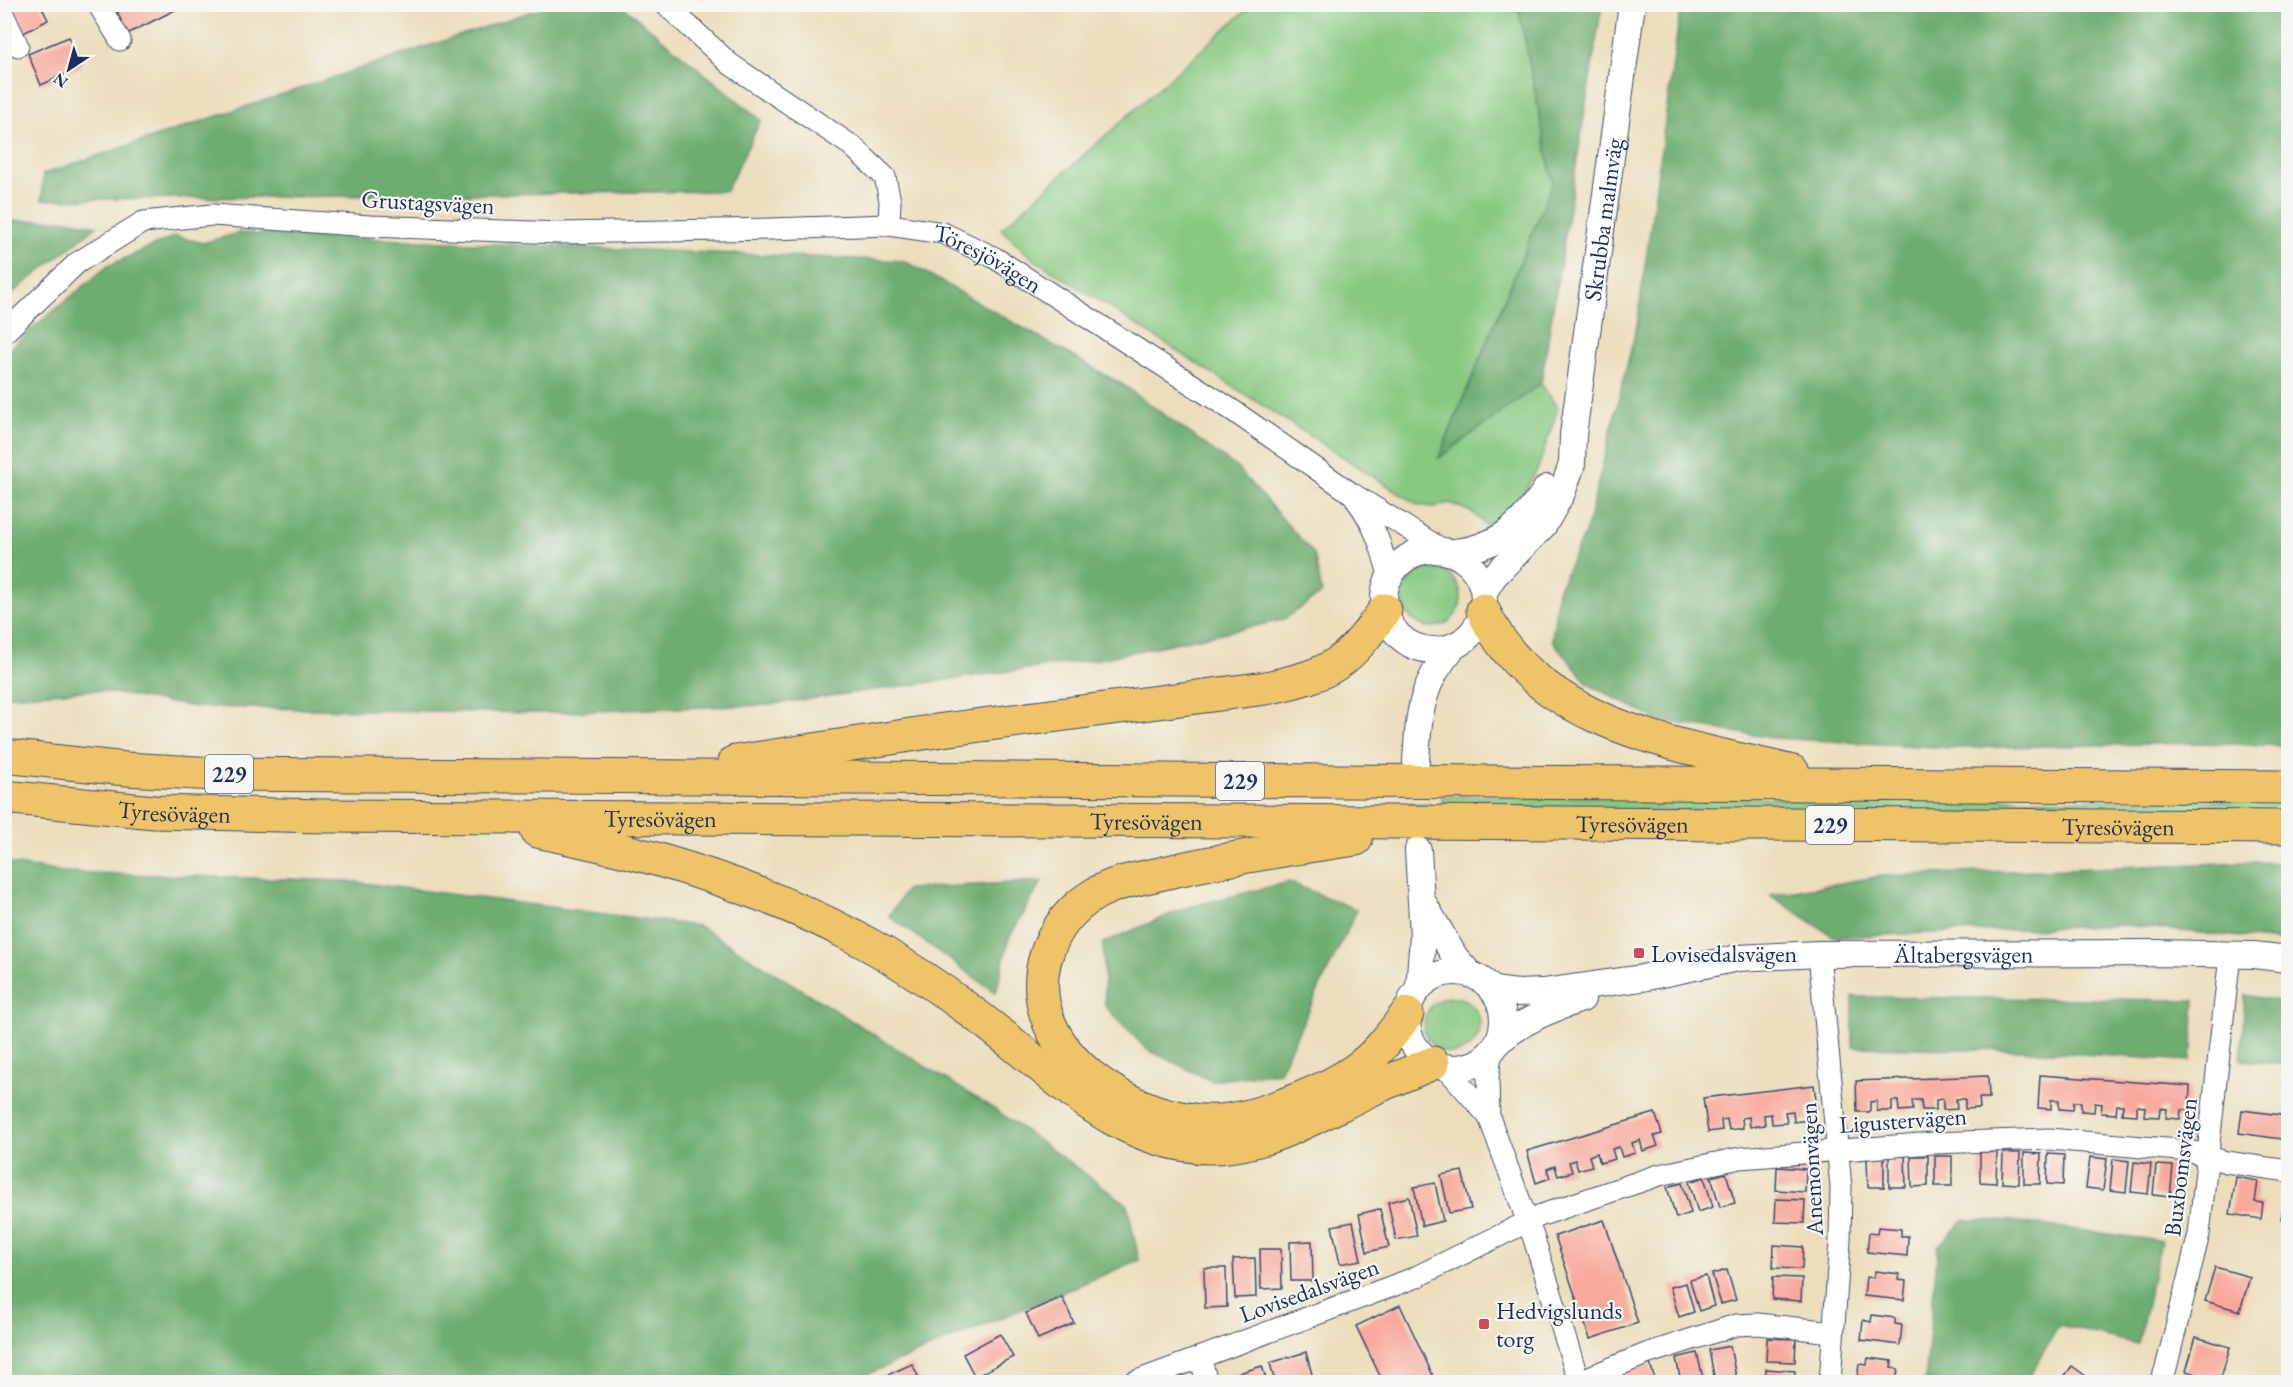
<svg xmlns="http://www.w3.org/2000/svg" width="2293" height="1387" viewBox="0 0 2293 1387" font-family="'EB Garamond',serif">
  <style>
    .green { fill: #88c981; stroke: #527c70; stroke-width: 1.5 }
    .forest { fill: #6ead6f; stroke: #446e66; stroke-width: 1.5 }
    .building { fill: #f8a99b }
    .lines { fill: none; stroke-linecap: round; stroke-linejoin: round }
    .tertiary-tunnel { stroke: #c2bba9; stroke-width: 26; stroke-dasharray: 26 13; stroke-linecap: butt }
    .minor-casing { stroke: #3a496c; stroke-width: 23 }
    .tertiary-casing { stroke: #3a496c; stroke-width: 28 }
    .motorway-casing { stroke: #3a496c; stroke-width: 35 }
    .minor { stroke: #fff; stroke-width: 21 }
    .tertiary { stroke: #fff; stroke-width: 26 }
    .motorway { stroke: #efc469; stroke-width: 33 }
    .poi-dot { fill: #d1495b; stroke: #f6f6f2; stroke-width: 2 }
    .labels { text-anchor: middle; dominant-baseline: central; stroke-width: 4.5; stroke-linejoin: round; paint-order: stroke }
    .shield { fill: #f6f6f2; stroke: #5d6b8a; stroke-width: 1.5 }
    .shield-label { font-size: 22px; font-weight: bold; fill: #1b2f5e }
    .street-label { font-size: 24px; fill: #1b2f5e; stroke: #f6f6f2 }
    .poi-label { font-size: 24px; fill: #1b2f5e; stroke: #f6f6f2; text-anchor: start }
  </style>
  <rect width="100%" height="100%" fill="#f6f6f2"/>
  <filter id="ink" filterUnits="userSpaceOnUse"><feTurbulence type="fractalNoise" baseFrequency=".0167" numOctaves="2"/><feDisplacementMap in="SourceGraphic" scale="12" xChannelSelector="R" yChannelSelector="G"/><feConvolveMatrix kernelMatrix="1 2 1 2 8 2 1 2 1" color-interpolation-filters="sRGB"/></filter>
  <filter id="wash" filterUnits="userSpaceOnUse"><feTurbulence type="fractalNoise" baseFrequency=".008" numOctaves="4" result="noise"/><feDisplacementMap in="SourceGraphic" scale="24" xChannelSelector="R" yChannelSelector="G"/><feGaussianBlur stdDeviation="1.35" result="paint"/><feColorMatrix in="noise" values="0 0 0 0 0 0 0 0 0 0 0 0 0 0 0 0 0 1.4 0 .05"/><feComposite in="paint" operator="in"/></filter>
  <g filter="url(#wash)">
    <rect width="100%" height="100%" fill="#ecdebc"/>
    <g class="green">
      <polygon points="1252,5 1518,5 1553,183 1439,457 1541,383 1558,408 1538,468 1517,506 1492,531 1473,513 1450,503 1433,507 1418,505 1032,258 1001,229"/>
      <circle cx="1432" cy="598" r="29"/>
      <polygon points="1442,796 2288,801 2288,817 1442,809"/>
      <circle cx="1452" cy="1025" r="28"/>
    </g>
    <g class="forest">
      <polygon points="551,5 621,5 761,120 726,191 42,200 43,174"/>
      <polygon points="1518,5 1602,5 1541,383 1439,458 1553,183"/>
      <polygon points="1681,5 2288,5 2288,746 2200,743 1954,748 1774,738 1657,720 1588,684 1552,640 1558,590 1587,528 1637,325"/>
      <polygon points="67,220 97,226 5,299 5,221"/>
      <polygon points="238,233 905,261 1123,385 1236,467 1314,554 1322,593 1283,620 1099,659 766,705 538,713 196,707 95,690 5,696 5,356 21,338 108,266 175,236 203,243"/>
      <polygon points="2250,862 2288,863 2288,942 2125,925 1834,937 1770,895 1882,876"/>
      <polygon points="5,863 62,872 347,881 699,926 999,1112 1127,1204 1139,1260 849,1382 5,1382"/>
      <polygon points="1042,881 1009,938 996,993 889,916 907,889"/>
      <polygon points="1289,882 1357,910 1279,1072 1212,1081 1146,1049 1105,1006 1103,943 1185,908"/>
      <polygon points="2245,995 2288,1003 2288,1065 2241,1060"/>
      <polygon points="1853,997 2195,1000 2191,1061 2020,1050 1853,1047"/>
      <polygon points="1964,1220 2010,1221 2161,1241 2138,1344 2059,1325 2026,1382 1925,1382 1938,1246"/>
    </g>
    <g id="blocks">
      <g class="building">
        <polygon points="7,4 40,4 48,20 22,34"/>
        <polygon points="131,4 180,4 181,7 127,34 117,11"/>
        <polygon points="69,37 82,67 41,85 28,54"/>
        <polygon points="2040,1075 2190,1086 2189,1110 2181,1110 2180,1119 2166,1118 2167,1109 2160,1108 2159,1117 2144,1116 2145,1107 2137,1106 2137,1115 2122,1114 2123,1105 2117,1105 2116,1114 2101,1113 2102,1104 2095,1103 2094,1112 2081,1111 2081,1102 2074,1102 2073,1110 2059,1109 2059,1100 2051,1100 2051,1109 2038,1108"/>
        <polygon points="1988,1076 1989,1098 1979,1098 1980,1108 1965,1109 1965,1099 1956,1099 1957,1109 1943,1110 1943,1099 1936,1100 1936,1110 1922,1110 1921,1100 1912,1100 1913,1110 1899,1111 1898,1101 1892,1101 1892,1111 1877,1111 1877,1101 1870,1102 1870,1112 1857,1112 1856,1081"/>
        <polygon points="1814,1085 1817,1108 1807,1109 1808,1120 1794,1122 1793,1111 1785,1112 1787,1123 1772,1124 1771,1114 1764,1115 1765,1125 1750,1127 1749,1117 1742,1118 1743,1128 1729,1130 1727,1119 1721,1120 1722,1130 1708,1132 1703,1098"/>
        <polygon points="2242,1110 2288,1116 2288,1140 2239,1133"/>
        <polygon points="1655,1113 1662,1134 1654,1136 1658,1146 1643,1151 1640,1140 1632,1143 1635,1153 1622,1157 1619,1147 1612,1149 1615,1159 1600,1163 1597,1153 1589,1156 1592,1166 1578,1170 1575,1160 1569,1162 1572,1172 1558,1176 1555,1166 1547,1169 1550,1178 1536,1183 1527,1151"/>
        <polygon points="1980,1152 1997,1152 1996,1183 1980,1182"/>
        <polygon points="2003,1153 2020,1153 2019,1184 2002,1183"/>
        <polygon points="2024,1153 2041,1154 2040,1184 2024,1184"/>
        <polygon points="2048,1154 2064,1155 2063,1185 2047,1184"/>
        <polygon points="1884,1156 1884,1187 1868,1187 1867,1157"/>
        <polygon points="1889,1156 1905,1156 1906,1187 1889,1187"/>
        <polygon points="1911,1156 1928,1156 1928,1186 1912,1187"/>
        <rect x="1935" y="1156" width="17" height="30"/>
        <polygon points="2090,1157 2107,1159 2103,1190 2086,1188"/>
        <polygon points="2113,1159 2129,1161 2126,1192 2110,1190"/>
        <polygon points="2134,1162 2151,1164 2148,1194 2131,1192"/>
        <polygon points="2156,1165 2173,1166 2170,1197 2153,1195"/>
        <polygon points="1777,1167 1806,1169 1805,1192 1776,1190"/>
        <polygon points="1462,1171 1471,1209 1449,1213 1441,1175"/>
        <polygon points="1726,1173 1735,1203 1720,1207 1711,1177"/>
        <polygon points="1704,1177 1713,1207 1698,1212 1689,1182"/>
        <polygon points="2236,1177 2258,1181 2255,1202 2263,1203 2261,1219 2230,1214"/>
        <polygon points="1435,1183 1443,1221 1422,1226 1414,1187"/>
        <polygon points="1682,1183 1691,1213 1676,1218 1667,1187"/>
        <polygon points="2287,1185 2288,1186 2288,1221 2281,1219"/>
        <polygon points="1409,1197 1417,1236 1396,1240 1388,1202"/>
        <polygon points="1776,1199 1805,1200 1804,1223 1775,1222"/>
        <polygon points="1380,1209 1389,1247 1367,1252 1359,1214"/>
        <polygon points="1604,1220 1638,1323 1590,1339 1555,1236"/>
        <polygon points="1353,1222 1361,1260 1340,1264 1332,1226"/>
        <polygon points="1878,1227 1901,1229 1901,1236 1908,1236 1907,1256 1867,1252 1869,1233 1877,1234"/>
        <polygon points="1312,1241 1313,1281 1291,1281 1290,1242"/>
        <polygon points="1774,1245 1803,1247 1802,1269 1773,1268"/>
        <polygon points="1260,1249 1281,1249 1282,1288 1261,1289"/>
        <polygon points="1255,1258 1256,1297 1235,1298 1233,1259"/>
        <polygon points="2215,1267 2250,1277 2240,1311 2205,1301"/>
        <polygon points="1204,1268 1226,1268 1227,1307 1205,1308"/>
        <polygon points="1727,1270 1736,1300 1721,1304 1712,1274"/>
        <polygon points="1875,1271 1899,1274 1898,1280 1906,1281 1904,1300 1864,1296 1866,1277 1874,1278"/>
        <polygon points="1706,1276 1714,1306 1699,1311 1690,1280"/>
        <polygon points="1773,1277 1802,1278 1801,1301 1772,1299"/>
        <polygon points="1686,1283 1694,1312 1679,1317 1670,1287"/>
        <polygon points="1062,1297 1074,1323 1038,1339 1026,1313"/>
        <polygon points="1400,1305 1436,1382 1383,1382 1356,1326"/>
        <polygon points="1872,1315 1895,1318 1895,1324 1902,1325 1900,1345 1861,1340 1863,1320 1871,1322"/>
        <polygon points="1000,1334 1013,1357 975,1377 963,1354"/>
        <polygon points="2196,1337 2230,1347 2220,1381 2186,1371"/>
        <polygon points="1767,1338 1796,1339 1795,1362 1766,1361"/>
        <polygon points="1730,1346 1736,1377 1715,1381 1709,1350"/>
        <polygon points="1306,1352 1314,1382 1275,1382 1270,1363"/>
        <polygon points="1697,1353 1704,1382 1681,1382 1676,1358"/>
        <polygon points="1868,1358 1892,1361 1891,1368 1898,1369 1896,1382 1857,1382 1859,1364 1867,1365"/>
        <polygon points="912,1364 921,1382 872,1382"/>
        <polygon points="1650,1364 1656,1382 1623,1382 1620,1372"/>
        <polygon points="1262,1366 1267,1382 1228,1382 1226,1377"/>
        <polygon points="2072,1366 2094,1382 2060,1382"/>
        <polygon points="1766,1369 1795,1371 1794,1382 1765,1382"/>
      </g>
    </g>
  </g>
  <g filter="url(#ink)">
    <use href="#blocks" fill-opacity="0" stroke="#3a496c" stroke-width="1.5"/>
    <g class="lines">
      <polyline class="tertiary-tunnel" points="1417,764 1418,841"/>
      <defs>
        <g id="minor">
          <polyline points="98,4 120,40"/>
          <path id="s1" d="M665,4l65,60 122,82 33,31 5,24 -1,24 54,8 52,25 237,152 119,83 92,57"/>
          <polyline points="4,16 18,46"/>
          <polyline points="4,333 77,263 143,222 212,215 370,226 560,233 771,229 889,225"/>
          <path d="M1357,501c18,24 25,47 32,75"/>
          <polyline points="1819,954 1841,1187 1840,1240 1830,1382"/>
          <polyline points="1491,1054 1488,1078 1489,1117 1534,1239 1579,1382"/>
          <polyline points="1446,1068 1489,1117"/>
          <polyline points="1200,1357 1207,1382"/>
          <polyline points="1134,1382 1414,1278 1539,1216 1659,1175 1740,1158 1933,1143 2049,1139 2190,1151 2226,1162 2288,1171"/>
          <polyline points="1577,1382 1646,1354 1736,1325 1758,1324 1833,1332"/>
          <polyline points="2161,1382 2166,1368 2199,1234 2230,955"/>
        </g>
        <g id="tertiary">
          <circle cx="1434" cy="600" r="50"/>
          <path d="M1453,552c45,-4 69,-27 94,-64"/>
          <path id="s2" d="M1485,590l9,-14 50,-51 18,-32 10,-29 1,-29 59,-431"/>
          <path d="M1416,762c3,-49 4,-78 39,-117"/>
          <polyline points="1418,850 1423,936 1419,987"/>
          <polyline points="1424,904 1455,957 1470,974"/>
          <circle cx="1455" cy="1020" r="48"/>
          <path id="s3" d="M1493,990l25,3 25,-1 99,-14 96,-20 81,-4 333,-1 102,2 34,4"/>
          <path d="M1500,1040c28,-22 49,-30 82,-41"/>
        </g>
        <g id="motorway">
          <path d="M1483,610c52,117 200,135 310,162"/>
          <polyline points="4,756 126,769 214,774 2288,787"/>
          <path d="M735,762l208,-32 323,-42c66,-14 80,-23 119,-78"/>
          <path id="s4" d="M4,797l150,15 171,4 1963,11"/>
          <path d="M537,831c41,9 82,17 122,29 65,19 130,43 190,74 55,28 106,64 154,102 64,50 120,109 207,111 56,1 109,-33 158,-56 21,-10 43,-19 65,-28"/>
          <path d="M1356,839c-63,9 -126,19 -188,33 -24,6 -51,9 -73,22 -24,14 -41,36 -49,62 -29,96 91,170 174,165 39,-3 112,-32 142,-56 18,-14 31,-33 45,-51"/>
        </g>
      </defs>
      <use href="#minor" class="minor-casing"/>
      <use href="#tertiary" class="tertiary-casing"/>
      <use href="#motorway" class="motorway-casing"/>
      <use href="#minor" class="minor"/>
      <use href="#tertiary" class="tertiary"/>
      <use href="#motorway" class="motorway"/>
    </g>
  </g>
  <g class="poi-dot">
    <rect x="1633" y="947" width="12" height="12" rx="3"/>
    <rect x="1478" y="1318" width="12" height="12" rx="3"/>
  </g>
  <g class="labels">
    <g class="shield">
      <rect x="205" y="755" width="48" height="38" rx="4.5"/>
      <rect x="1216" y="762" width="48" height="38" rx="4.5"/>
      <rect x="1806" y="806" width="48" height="38" rx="4.5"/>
    </g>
    <g class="shield-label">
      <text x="229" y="774">229</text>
      <text x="1240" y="781">229</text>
      <text x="1830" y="825">229</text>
    </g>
    <g class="street-label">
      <text transform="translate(428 202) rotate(3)">Grustagsvägen</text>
      <text stroke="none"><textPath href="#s2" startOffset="402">Skrubba malmväg</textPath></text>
      <text stroke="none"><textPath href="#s1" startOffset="435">Töresjövägen</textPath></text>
      <text stroke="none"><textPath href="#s4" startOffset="171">Tyresövägen</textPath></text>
      <text stroke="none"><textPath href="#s4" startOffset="657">Tyresövägen</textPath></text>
      <text stroke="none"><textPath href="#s4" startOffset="1143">Tyresövägen</textPath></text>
      <text stroke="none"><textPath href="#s4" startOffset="1629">Tyresövägen</textPath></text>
      <text stroke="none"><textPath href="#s4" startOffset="2115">Tyresövägen</textPath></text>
      <text stroke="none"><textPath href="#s3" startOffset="474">Ältabergsvägen</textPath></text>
      <text transform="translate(1903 1120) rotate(-4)">Ligustervägen</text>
      <text transform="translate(2180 1167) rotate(-83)">Buxbomsvägen</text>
      <text transform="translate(1811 1169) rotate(-93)">Anemonvägen</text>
      <text transform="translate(1309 1290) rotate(-20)">Lovisedalsvägen</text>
    </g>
    <g class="poi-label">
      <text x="1651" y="953">Lovisedalsvägen</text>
      <text x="1496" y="1310">Hedvigslunds<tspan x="1496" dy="28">torg</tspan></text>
    </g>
  </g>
  <rect width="2293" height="1387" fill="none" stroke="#f6f6f2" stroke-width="24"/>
  <g transform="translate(69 69) rotate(216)" stroke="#f6f6f2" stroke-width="4.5" paint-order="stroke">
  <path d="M0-4.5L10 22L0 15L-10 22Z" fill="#1b2f5e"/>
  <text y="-9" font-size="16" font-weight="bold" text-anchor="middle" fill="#1b2f5e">N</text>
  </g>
</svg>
